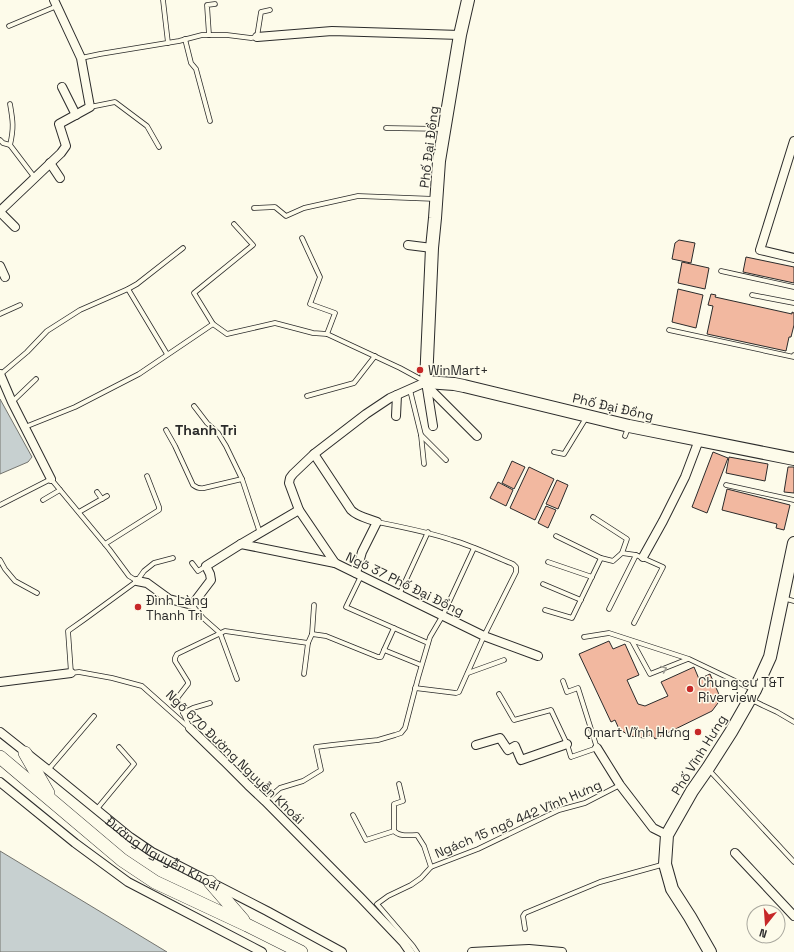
<svg xmlns="http://www.w3.org/2000/svg" width="794" height="952" viewBox="0 0 794 952" font-family="'Space Grotesk',sans-serif">
  <style>
    .water { fill: #c7d0d0; stroke: #74746e }
    .building { fill: #f2b8a0; stroke: #2b2b2b }
    .lines { fill: none; stroke-linecap: round; stroke-linejoin: round }
    .lane-casing { stroke: #2b2b2b; stroke-width: 5.5 }
    .street-casing { stroke: #2b2b2b; stroke-width: 10 }
    .secondary-casing { stroke: #2b2b2b; stroke-width: 14 }
    .primary-casing { stroke: #2b2b2b; stroke-width: 14 }
    .lane { stroke: #fdfbea; stroke-width: 4 }
    .street { stroke: #fdfbea; stroke-width: 8 }
    .secondary { stroke: #fdfbea; stroke-width: 12 }
    .primary { stroke: #fdfbea; stroke-width: 13 }
    .oneway { stroke: #9e9d94 }
    .poi-dot { fill: #c62828; stroke: #fdfbea; stroke-width: 1.5 }
    .labels { text-anchor: middle; dominant-baseline: central; stroke-width: 3; stroke-linejoin: round; paint-order: stroke }
    .street-label { font-size: 13px; fill: #2b2b2b; stroke: #fdfbea }
    .poi-label { font-size: 13px; fill: #2b2b2b; stroke: #fdfbea; text-anchor: start }
    .neighbourhood-label { font-size: 14px; font-weight: bold; fill: #2b2b2b; stroke: #fdfbea }
  </style>
  <rect width="100%" height="100%" fill="#fdfbea"/>
  <g class="water">
    <polygon points="0,399 32,457 28,462 0,474"/>
    <polygon points="0,851 167,952 0,952"/>
  </g>
  <g class="building">
    <polygon points="679,240 695,243 691,263 672,259 675,243"/>
    <polygon points="746,257 794,267 794,283 743,272"/>
    <polygon points="682,262 709,268 705,289 678,283"/>
    <polygon points="678,289 703,295 696,328 672,322"/>
    <polygon points="711,294 716,295 715,297 792,314 792,312 794,313 794,325 791,337 789,337 786,351 707,334 713,306 708,305"/>
    <polygon points="713,452 728,458 707,513 692,507"/>
    <polygon points="729,457 768,464 765,481 726,473"/>
    <polygon points="512,461 525,467 514,489 502,483"/>
    <polygon points="529,467 554,479 535,520 510,508"/>
    <polygon points="788,467 794,467 794,493 784,492"/>
    <polygon points="557,480 568,485 558,509 546,504"/>
    <polygon points="498,482 513,490 506,506 490,498"/>
    <polygon points="727,489 790,505 784,530 776,528 777,524 722,510"/>
    <polygon points="546,506 556,510 548,528 538,523"/>
    <polygon points="609,641 613,649 625,644 639,675 627,680 638,704 645,706 668,696 661,682 694,667 699,679 710,674 721,699 712,711 655,739 652,734 644,738 630,736 619,729 615,720 611,722 579,654"/>
  </g>
  <g class="lines">
    <defs>
      <g id="lane">
        <polyline points="163,0 168,43"/>
        <polyline points="9,26 57,6"/>
        <polyline points="209,35 207,5 215,4"/>
        <polyline points="185,39 191,63 196,69 210,121"/>
        <polyline points="81,58 100,54 179,41 202,35 227,35 251,38 257,37 261,12 270,10"/>
        <path d="M10,104c3,17 4,24 0,41l25,33"/>
        <polyline points="90,107 115,102 147,126 159,147"/>
        <polyline points="386,128 443,129"/>
        <polyline points="0,140 3,143 10,145"/>
        <polyline points="254,208 275,207 286,216 304,208 358,196 436,199"/>
        <polyline points="234,224 253,245 194,293 213,324 227,334 275,323 313,333 327,334 400,368 424,381"/>
        <polyline points="302,238 320,277 310,304 335,313 327,334"/>
        <polyline points="721,271 794,287"/>
        <polyline points="128,289 167,354"/>
        <polyline points="752,295 794,303"/>
        <polyline points="0,314 20,305"/>
        <polyline points="669,330 794,357 794,355"/>
        <polyline points="1,374 27,352 47,331 80,310 128,289 137,284 183,248"/>
        <polyline points="410,390 421,435 424,464"/>
        <polyline points="307,396 354,383 375,356"/>
        <polyline points="12,402 36,379"/>
        <polyline points="194,406 207,423 218,433 226,446 242,479 260,533"/>
        <polyline points="25,427 75,407 139,374 213,324"/>
        <path d="M166,430l9,16 18,39c4,3 7,4 11,3l38,-9"/>
        <polyline points="421,435 446,460"/>
        <polyline points="625,436 628,428"/>
        <polyline points="554,452 564,454 586,418"/>
        <polyline points="726,485 794,500"/>
        <polyline points="97,492 102,499"/>
        <polyline points="43,500 60,490"/>
        <polyline points="0,505 51,479 109,549 129,576 137,581"/>
        <polyline points="79,512 107,496"/>
        <polyline points="593,517 627,539 622,553"/>
        <path d="M377,522c25,5 51,10 75,18 21,6 41,16 61,24l3,3v5l-32,64 -25,56 -3,1 -41,-5"/>
        <polyline points="556,536 601,558 613,561 622,553 636,555 663,567 634,623"/>
        <polyline points="105,544 159,510 159,507 147,476"/>
        <polyline points="173,558 154,563 144,571 137,581 85,619 68,631 71,673 79,672 112,678 142,686 188,727"/>
        <polyline points="0,560 5,569 15,581 37,593"/>
        <polyline points="548,562 592,577"/>
        <polyline points="192,563 198,571 206,566"/>
        <polyline points="361,576 346,607 428,643"/>
        <polyline points="543,584 581,600"/>
        <polyline points="399,595 428,532"/>
        <polyline points="783,598 794,601"/>
        <polyline points="192,605 203,618 220,633 237,679"/>
        <polyline points="609,609 636,555"/>
        <polyline points="545,610 572,618 601,558"/>
        <polyline points="312,634 314,605"/>
        <polyline points="584,637 609,633 689,659 754,690"/>
        <polyline points="632,641 650,674 688,659"/>
        <polyline points="384,650 394,628"/>
        <polyline points="468,673 504,660"/>
        <polyline points="304,674 308,643"/>
        <polyline points="499,694 514,720 551,710 567,744 571,757 597,748 578,688 567,692 563,681"/>
        <polyline points="752,700 762,705 777,712 794,722"/>
        <polyline points="183,713 193,708 210,703"/>
        <polyline points="190,728 177,699 178,697 188,684 188,682 175,661 175,658 177,654 225,631 308,643 312,634 326,636 378,657 381,657 384,650 421,665"/>
        <polyline points="48,770 94,716"/>
        <polyline points="709,770 794,862"/>
        <path d="M399,784l4,17 -9,3v27c6,6 15,4 23,4l7,11 7,21"/>
        <polyline points="265,801 280,788 303,781 321,770 316,747 332,745 378,740 395,735 401,733 405,728 418,678 430,637 443,615 474,548"/>
        <polyline points="96,810 134,764 119,747"/>
        <polyline points="353,815 366,840 394,831"/>
        <polyline points="525,929 523,916 525,913 600,882 665,864"/>
        <polyline points="417,952 413,946 377,904 388,896 411,885 421,878 431,867 478,849 559,810 585,803 620,785"/>
      </g>
      <g id="street">
        <polyline points="257,37 332,31 460,35"/>
        <polyline points="62,87 76,115"/>
        <polyline points="794,141 760,250 794,258"/>
        <polyline points="50,163 60,178"/>
        <polyline points="0,211 61,153 66,146 59,124 90,107 81,58 54,0"/>
        <polyline points="0,212 15,227"/>
        <polyline points="408,245 432,248"/>
        <polyline points="0,266 5,277"/>
        <polyline points="0,374 12,402 51,479"/>
        <polyline points="427,386 477,436"/>
        <polyline points="396,416 397,395"/>
        <polyline points="433,426 426,382 390,398 366,414 314,454 293,474 290,478 289,483 299,510 335,563 484,636 538,656"/>
        <path d="M314,454l37,56c7,7 16,8 26,12l-15,30 -6,21"/>
        <polyline points="241,544 335,563"/>
        <polyline points="643,557 663,521 685,477 699,440"/>
        <polyline points="137,581 147,583 169,599 192,605 211,580 210,574 206,566 241,544 299,510"/>
        <polyline points="0,682 71,673"/>
        <polyline points="190,728 225,762 248,785 265,801 361,898 403,942 410,952"/>
        <path id="s1" d="M0,732l48,38 82,67 22,15 115,59 75,41"/>
        <polyline points="476,745 500,738 508,750 515,746 521,760 567,744"/>
        <polyline points="597,748 620,785 653,828 667,835"/>
        <polyline points="0,782 75,843 128,882 262,952"/>
        <polyline points="735,853 794,916"/>
        <polyline points="472,952 529,949 562,952"/>
      </g>
      <g id="secondary">
        <polyline points="468,0 460,35 439,161 435,218 432,248 426,382 454,384 464,386 629,426 794,459"/>
        <polyline points="710,952 690,917 672,889 665,864 667,835 692,791 708,768 731,732 755,690 770,657 794,543"/>
      </g>
      <g id="primary">
        <polyline points="25,753 48,793"/>
        <polyline points="0,757 122,860 155,882 247,925 301,952"/>
        <polyline points="210,882 243,920"/>
      </g>
    </defs>
    <use href="#lane" class="lane-casing"/>
    <use href="#street" class="street-casing"/>
    <use href="#secondary" class="secondary-casing"/>
    <use href="#primary" class="primary-casing"/>
    <use href="#lane" class="lane"/>
    <use href="#street" class="street"/>
    <use href="#secondary" class="secondary"/>
    <use href="#primary" class="primary"/>
  </g>
  <defs><path id="oneway-chevron" d="M-2-3.5L2.5 0L-2 3.5" fill="none" stroke-width="1.6" stroke-linecap="round" stroke-linejoin="round"/></defs>
  <use class="oneway" href="#oneway-chevron" transform="translate(664 669) rotate(-22)"/>
  <g class="poi-dot">
    <circle cx="420" cy="370" r="4"/>
    <circle cx="138" cy="607" r="4"/>
    <circle cx="690" cy="689" r="4"/>
    <circle cx="698" cy="732" r="4"/>
  </g>
  <g class="labels">
    <g class="street-label">
      <text transform="translate(429 147) rotate(-83)">Phố Đại Đồng</text>
      <text transform="translate(613 407) rotate(13)">Phố Đại Đồng</text>
      <text transform="translate(405 584) rotate(26)">Ngõ 37 Phố Đại Đồng</text>
      <text transform="translate(699 755) rotate(-58)">Phố Vĩnh Hưng</text>
      <text transform="translate(235 757) rotate(44)">Ngõ 670 Đường Nguyễn Khoái</text>
      <text transform="translate(518 819) rotate(-23)">Ngách 15 ngõ 442 Vĩnh Hưng</text>
      <text stroke="none"><textPath href="#s1" startOffset="204">Đường Nguyễn Khoái</textPath></text>
    </g>
    <g class="poi-label">
      <text x="428" y="370">WinMart+</text>
      <text x="146" y="600">Đình Làng<tspan x="146" dy="15">Thanh Trì</tspan></text>
      <text x="698" y="682">Chung cư T&amp;T<tspan x="698" dy="15">Riverview</tspan></text>
      <text x="690" y="732" text-anchor="end">Qmart Vĩnh Hưng</text>
    </g>
    <g class="neighbourhood-label">
      <text x="206" y="430">Thanh Trì</text>
    </g>
  </g>
  <g transform="translate(766 924) rotate(197)"><circle r="19" fill="#fdfbea" stroke="#a9a89e"/>
  <path d="M0-3L7 15L0 10L-7 15Z" fill="#c62828"/>
  <text y="-6" font-size="11" font-weight="bold" text-anchor="middle" fill="#2b2b2b">N</text>
  </g>
</svg>
